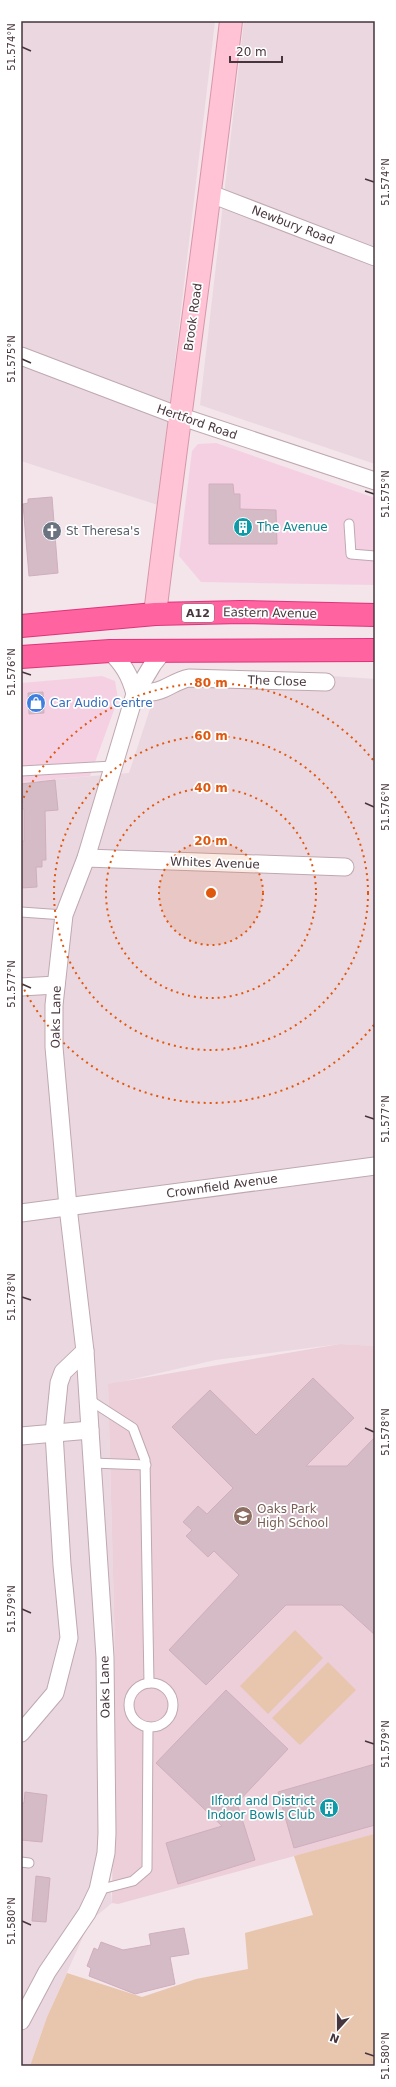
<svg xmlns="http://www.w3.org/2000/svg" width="396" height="2087" viewBox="0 0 396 2087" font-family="'DejaVu Sans',sans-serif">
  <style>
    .residential { fill: #ebd7df }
    .commercial { fill: #f5d0e2 }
    .education { fill: #eccfd9 }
    .grass { fill: #e8c5ad }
    .building { fill: #d5bbc6; stroke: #d0aebd }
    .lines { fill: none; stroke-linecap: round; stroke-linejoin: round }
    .lane-casing { stroke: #bfa8b1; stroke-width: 11 }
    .street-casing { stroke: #bfa8b1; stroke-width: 19 }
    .secondary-casing { stroke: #d797ab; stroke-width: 24 }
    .highway-casing { stroke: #df337c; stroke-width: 24 }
    .lane { stroke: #fff; stroke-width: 9 }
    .street { stroke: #fff; stroke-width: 17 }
    .secondary { stroke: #ffc3d5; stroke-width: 22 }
    .highway { stroke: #ff64a0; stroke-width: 22 }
    .ticks { fill: none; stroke: #46353c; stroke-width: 1.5 }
    .ring { fill: none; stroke: #e0570e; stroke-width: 2; stroke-dasharray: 2 4 }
    .labels { text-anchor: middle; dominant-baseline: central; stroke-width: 3.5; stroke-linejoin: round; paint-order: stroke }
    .shield { fill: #fff; stroke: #7e7276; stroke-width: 1 }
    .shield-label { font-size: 11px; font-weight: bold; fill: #46353c }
    .street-label { font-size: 12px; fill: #46353c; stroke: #fff }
    .culture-label { font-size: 12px; fill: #0d838f; stroke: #fff; text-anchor: start }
    .worship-label { font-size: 12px; fill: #5b616d; stroke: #fff; text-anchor: start }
    .shop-label { font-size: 12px; fill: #366cbe; stroke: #fff; text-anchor: start }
    .education-label { font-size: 12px; fill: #785e54; stroke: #fff; text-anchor: start }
    .centre { fill: #e0570e; stroke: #fff; stroke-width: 2 }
    .ring-label { font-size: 12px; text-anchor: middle; font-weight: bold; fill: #e0570e; stroke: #fff; stroke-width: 3.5; stroke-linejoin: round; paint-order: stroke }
    .neatline { fill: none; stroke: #46353c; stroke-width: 1.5 }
    .ticks-label { font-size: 10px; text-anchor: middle; fill: #46353c }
  </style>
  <rect width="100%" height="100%" fill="#f3e5ea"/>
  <g class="residential">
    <polygon points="21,21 215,21 158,505 21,461"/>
    <polygon points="244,21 375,21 375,464 200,405"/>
    <polygon points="177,673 302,674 375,679 375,1346 340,1344 215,1360 108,1385 115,1648 109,1873 112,1903 90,1921 47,2017 30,2066 21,2066 21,782 129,773 154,697"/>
  </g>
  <g class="commercial">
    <polygon points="216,443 375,498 375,585 201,582 179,556 192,451 198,444"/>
    <polygon points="102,676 115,681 118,699 90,776 21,782 21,683"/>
  </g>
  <polygon class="education" points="340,1344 375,1346 375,1834 118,1904 112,1903 115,1648 108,1384"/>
  <g class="grass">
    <polygon points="295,1630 323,1658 268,1714 240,1686"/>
    <polygon points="328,1662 356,1690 300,1745 272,1718"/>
    <polygon points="374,1834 375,2066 30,2066 47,2017 67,1973 142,1997 196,1979 248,1969 245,1933 313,1915 294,1856"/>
  </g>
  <g class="building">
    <polygon points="209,484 233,484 234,494 240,494 240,509 276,510 277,544 209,544"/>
    <polygon points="52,497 58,573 29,576 23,504 28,503 28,499"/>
    <polygon points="43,692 44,713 29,714 28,693"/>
    <polygon points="55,780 58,810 45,811 46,860 42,860 42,867 36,867 37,887 21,888 21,841 24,841 24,809 21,809 21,784"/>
    <polygon points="313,1378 354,1418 306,1466 347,1466 375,1437 375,1635 342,1605 286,1605 206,1685 169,1650 239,1575 214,1551 208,1557 186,1536 192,1530 183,1522 198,1506 207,1514 233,1488 172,1427 210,1390 256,1435"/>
    <polygon points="226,1690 288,1749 237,1803 255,1860 178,1884 166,1843 222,1826 156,1763"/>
    <polygon points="375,1764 375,1825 294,1848 278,1792"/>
    <polygon points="25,1792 47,1795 42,1842 21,1840 21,1803 24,1803"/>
    <polygon points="36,1876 50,1878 46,1922 32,1921"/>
    <polygon points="184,1928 189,1954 170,1957 175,1984 135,1994 89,1976 91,1968 87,1966 94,1948 98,1950 101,1942 123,1950 151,1945 149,1934"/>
  </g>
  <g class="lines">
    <defs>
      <g id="lane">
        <polyline points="349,524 351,554 375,556"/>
        <polyline points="21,771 113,766"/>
        <polyline points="21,912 64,915"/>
        <polyline points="88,1399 133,1428 145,1460 149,1683"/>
        <polyline points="92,1463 146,1465"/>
        <circle cx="151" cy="1705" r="22"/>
        <polyline points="21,1862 29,1863"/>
        <polyline points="98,1890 133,1881 147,1869 148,1727"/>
      </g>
      <g id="street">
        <polyline points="211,194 375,257"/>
        <polyline points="21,356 179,416 375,481"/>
        <path d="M110,651c13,13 20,24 25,43"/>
        <path d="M135,694c9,-1 19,-1 28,-5 9,-4 16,-9 26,-11l137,4"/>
        <polyline points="86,858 345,867"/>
        <polyline points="21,987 56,985"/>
        <polyline points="21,1213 375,1166"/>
        <polyline points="21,1436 90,1430"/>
        <polyline points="21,1733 55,1693 69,1638 62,1565 54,1433 59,1383 63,1372 85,1351"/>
        <polyline points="21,2021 47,1972 87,1913 98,1890 106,1853 107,1833 105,1657 90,1430 85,1351 68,1207 54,1047 54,1005 64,915 86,858 135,694 153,664 164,650"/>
      </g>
      <path id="secondary" d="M155,614c24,-198 53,-395 76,-593"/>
      <g id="highway">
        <polyline points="21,626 155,614 241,612 375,615"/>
        <polyline points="21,657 110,651 375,650"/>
      </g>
    </defs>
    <use href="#lane" class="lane-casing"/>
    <use href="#street" class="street-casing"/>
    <use href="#secondary" class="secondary-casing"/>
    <use href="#highway" class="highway-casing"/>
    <use href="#lane" class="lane"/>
    <use href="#street" class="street"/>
    <use href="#secondary" class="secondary"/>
    <use href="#highway" class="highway"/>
  </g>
  <path class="ticks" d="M22,47l9,4M365,179l9,3M22,359l9,4M365,491l9,3M22,672l9,3M365,803l9,4M22,984l9,4M365,1116l9,3M22,1297l9,3M365,1428l9,4M22,1609l9,4M365,1741l9,3M22,1921l9,4M365,2053l9,3"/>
  <circle cx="211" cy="893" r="52" fill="#e0570e" fill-opacity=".12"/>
  <g class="ring">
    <circle cx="211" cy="893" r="52"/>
    <circle cx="211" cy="893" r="105"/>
    <circle cx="211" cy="893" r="157"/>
    <path d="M374 1025A210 210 0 0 1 21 983M21 803A210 210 0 0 1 374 761"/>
  </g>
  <defs>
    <symbol id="building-disc" viewBox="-11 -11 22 22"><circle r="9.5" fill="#0f9aa8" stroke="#fff"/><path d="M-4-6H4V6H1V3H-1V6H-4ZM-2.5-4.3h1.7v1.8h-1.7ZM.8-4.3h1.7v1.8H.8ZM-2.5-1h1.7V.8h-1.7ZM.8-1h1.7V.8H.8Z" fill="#fff"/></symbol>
    <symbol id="church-disc" viewBox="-11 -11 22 22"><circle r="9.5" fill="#6b7280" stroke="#fff"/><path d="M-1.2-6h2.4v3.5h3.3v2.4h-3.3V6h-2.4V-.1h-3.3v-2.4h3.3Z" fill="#fff"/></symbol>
    <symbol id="shop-disc" viewBox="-11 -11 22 22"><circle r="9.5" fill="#3f7fe0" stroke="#fff"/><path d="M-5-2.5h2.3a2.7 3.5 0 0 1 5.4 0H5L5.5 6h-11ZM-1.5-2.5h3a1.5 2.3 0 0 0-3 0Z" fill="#fff"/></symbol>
    <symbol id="school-disc" viewBox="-11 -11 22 22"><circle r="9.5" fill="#8d6e63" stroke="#fff"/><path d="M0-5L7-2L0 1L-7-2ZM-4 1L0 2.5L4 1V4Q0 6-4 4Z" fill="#fff"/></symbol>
  </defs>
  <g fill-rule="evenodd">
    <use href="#building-disc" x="232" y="516" width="22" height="22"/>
    <use href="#church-disc" x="41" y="520" width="22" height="22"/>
    <use href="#shop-disc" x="25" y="692" width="22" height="22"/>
    <use href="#school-disc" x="232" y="1505" width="22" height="22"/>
    <use href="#building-disc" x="318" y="1797" width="22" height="22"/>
  </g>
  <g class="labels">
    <rect class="shield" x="182" y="604" width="32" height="18" rx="3"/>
    <g class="shield-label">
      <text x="198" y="613">A12</text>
    </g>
    <g class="street-label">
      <text transform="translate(293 225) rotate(21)">Newbury Road</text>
      <text transform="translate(193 317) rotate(-82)">Brook Road</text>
      <text transform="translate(197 422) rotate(19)">Hertford Road</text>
      <text transform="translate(270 613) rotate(1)">Eastern Avenue</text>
      <text transform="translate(277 681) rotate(2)">The Close</text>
      <text transform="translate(215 863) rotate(2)">Whites Avenue</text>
      <text transform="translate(56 1017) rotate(-89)">Oaks Lane</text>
      <text transform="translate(222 1186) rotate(-8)">Crownfield Avenue</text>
      <text transform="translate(105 1687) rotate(-91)">Oaks Lane</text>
    </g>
    <g class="culture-label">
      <text x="257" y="527">The Avenue</text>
      <text x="315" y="1801" text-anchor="end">Ilford and District<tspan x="315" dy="14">Indoor Bowls Club</tspan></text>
    </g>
    <g class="worship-label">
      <text x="66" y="531">St Theresa's</text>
    </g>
    <g class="shop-label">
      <text x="50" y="703">Car Audio Centre</text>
    </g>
    <g class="education-label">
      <text x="257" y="1509">Oaks Park<tspan x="257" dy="14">High School</tspan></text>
    </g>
  </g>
  <circle cx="211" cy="893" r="6" class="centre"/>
  <g class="ring-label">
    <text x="211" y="687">80 m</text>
    <text x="211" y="740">60 m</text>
    <text x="211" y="792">40 m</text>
    <text x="211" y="845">20 m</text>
  </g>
  <rect width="396" height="2087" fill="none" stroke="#ffffff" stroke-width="44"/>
  <g transform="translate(338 2029) rotate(201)" stroke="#ffffff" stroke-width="3" paint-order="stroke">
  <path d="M0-3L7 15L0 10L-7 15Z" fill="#46353c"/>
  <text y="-6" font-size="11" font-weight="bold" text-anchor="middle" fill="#46353c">N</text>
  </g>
  <path d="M230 56v6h52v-6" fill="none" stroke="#46353c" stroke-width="2"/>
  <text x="236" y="56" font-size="12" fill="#46353c" stroke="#ffffff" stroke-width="3" paint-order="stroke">20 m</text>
  <rect x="22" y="22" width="352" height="2043" class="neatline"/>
  <g class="ticks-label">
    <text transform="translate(11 47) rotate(-90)" y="4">51.574°N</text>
    <text transform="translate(385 182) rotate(-90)" y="4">51.574°N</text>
    <text transform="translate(11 359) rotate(-90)" y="4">51.575°N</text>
    <text transform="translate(385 494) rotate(-90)" y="4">51.575°N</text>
    <text transform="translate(11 672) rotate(-90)" y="4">51.576°N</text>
    <text transform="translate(385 807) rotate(-90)" y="4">51.576°N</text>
    <text transform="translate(11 984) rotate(-90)" y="4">51.577°N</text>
    <text transform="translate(385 1119) rotate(-90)" y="4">51.577°N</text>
    <text transform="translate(11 1297) rotate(-90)" y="4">51.578°N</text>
    <text transform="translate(385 1432) rotate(-90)" y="4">51.578°N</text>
    <text transform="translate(11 1609) rotate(-90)" y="4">51.579°N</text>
    <text transform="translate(385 1744) rotate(-90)" y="4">51.579°N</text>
    <text transform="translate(11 1921) rotate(-90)" y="4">51.580°N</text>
    <text transform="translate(385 2056) rotate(-90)" y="4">51.580°N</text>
  </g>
</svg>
